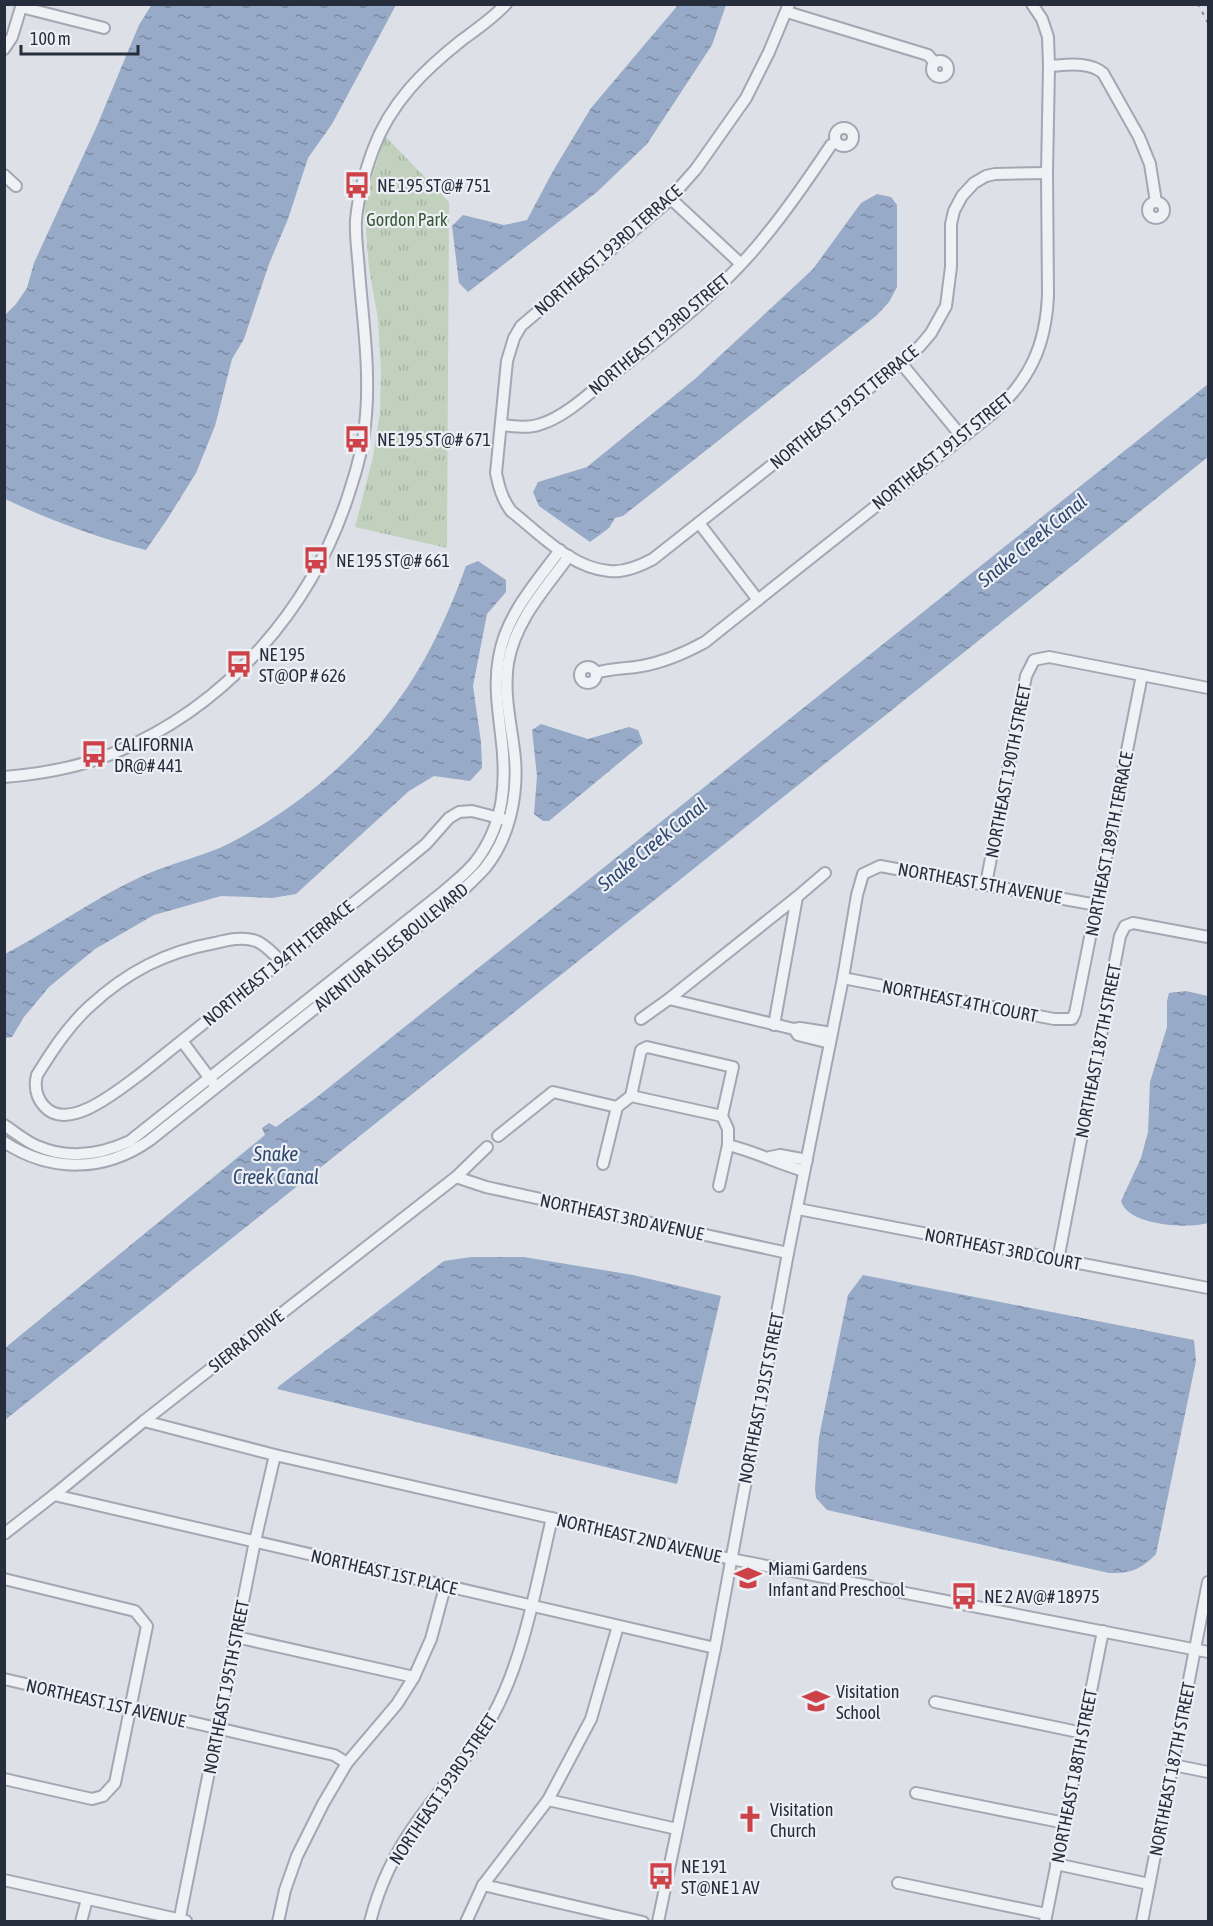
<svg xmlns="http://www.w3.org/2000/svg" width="1213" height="1926" viewBox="0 0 1213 1926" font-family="'Asap Condensed',sans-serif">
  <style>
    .grass { fill: url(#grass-tufts) }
    .water { fill: url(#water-ripples) }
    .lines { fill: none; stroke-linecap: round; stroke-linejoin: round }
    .minor-casing { stroke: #a2a7b1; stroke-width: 14 }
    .minor { stroke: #eff1f5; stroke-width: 10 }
    .rail { stroke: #767e90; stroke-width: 2; stroke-dasharray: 3 6; stroke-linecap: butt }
    .labels { text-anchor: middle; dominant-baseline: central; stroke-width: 4.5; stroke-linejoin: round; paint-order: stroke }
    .poi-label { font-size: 18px; fill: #262d3d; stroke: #eceff4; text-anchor: start }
    .park-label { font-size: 18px; fill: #385834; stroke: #eceff4 }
    .street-label { font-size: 18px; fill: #262d3d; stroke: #eceff4 }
    .water-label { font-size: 20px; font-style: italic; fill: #314870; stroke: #eceff4 }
  </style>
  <defs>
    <pattern id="grass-tufts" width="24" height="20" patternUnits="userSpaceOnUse" patternTransform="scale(1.5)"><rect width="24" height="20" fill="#c1d1be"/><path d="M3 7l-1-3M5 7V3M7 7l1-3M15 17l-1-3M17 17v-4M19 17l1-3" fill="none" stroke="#a6b4a4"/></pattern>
    <pattern id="water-ripples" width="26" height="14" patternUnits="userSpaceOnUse" patternTransform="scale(1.5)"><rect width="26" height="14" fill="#97aac7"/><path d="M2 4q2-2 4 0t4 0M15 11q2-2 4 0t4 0" fill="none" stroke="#7b8ba3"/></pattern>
  </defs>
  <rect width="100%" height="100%" fill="#dde0e7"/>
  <polygon class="grass" points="385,136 449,202 447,548 355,527 373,457 380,413 381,370 378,319 369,268 364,203"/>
  <g class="water">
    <path d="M152,4l244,1 -64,119 -24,34 -20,61 -19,45 -25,75 -12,20 -17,67 -19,47 -28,45 -22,32c-48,-12 -97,-30 -141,-51l-1,-183 12,-12 11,-16 7,-25 62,-135 43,-103z"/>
    <polygon points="678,5 726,5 712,45 647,144 597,192 468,292 459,283 452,226 463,215 504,225 527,220 553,171 591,108"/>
    <polygon points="877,194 891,197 897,205 897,287 889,302 876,316 623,516 615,518 609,528 590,542 539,506 533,492 538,482 587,467 696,378 813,269 861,203"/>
    <polygon points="1208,384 1208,457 5,1420 5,1348 265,1135 262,1128 269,1123 276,1127 317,1097"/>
    <path d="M478,561l28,19v12l-19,22 -14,72 8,56 1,26 -12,13 -36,-5 -25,15 -113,103 -24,4 -51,-2 -67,19 -59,34 -46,38 -25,30 -12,20 -7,1v-84c48,-25 92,-58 142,-80 28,-12 58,-18 85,-32 61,-32 117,-77 159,-132 33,-42 57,-94 75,-144z"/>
    <polygon points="541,724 588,739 629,727 638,730 643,743 549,821 543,821 534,814 537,776 532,730"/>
    <path d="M1186,991l22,5v227c-20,6 -80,3 -87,-22l20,-43 7,-26 2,-50 17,-55v-26l2,-8z"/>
    <polygon points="471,1257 524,1257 633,1275 721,1296 677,1484 277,1389 279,1386 444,1261"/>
    <path d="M863,1275l331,65 2,21 -40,193c-14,15 -26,20 -47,19l-282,-63 -11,-12 -1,-10 4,-51 29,-142z"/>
  </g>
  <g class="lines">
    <defs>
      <g id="minor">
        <path d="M789,4l-20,48 -23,46 -50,71 -31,35 -144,122 -7,12 -7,23 -11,112c3,14 6,26 15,38 28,22 60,57 98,60 15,2 31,-5 44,-12l248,-196 19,-17 11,-13 15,-27 5,-39v-43l3,-13 8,-15 12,-13 12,-7 9,-2 52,-1"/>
        <polyline points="21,7 104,28"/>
        <polyline points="787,12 928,55 935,63"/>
        <polyline points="4,49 12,37 22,4"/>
        <circle cx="940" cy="69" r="8"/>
        <path d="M1049,66c18,-1 40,-5 54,7l36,64 11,27 6,38"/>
        <circle cx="844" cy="137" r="9"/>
        <polyline points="4,175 16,186"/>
        <polyline points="670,198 740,263"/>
        <circle cx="1156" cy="210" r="8"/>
        <polyline points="901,363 962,437"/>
        <path d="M501,425c13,1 27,4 40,-1 26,-8 53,-35 75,-52 53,-42 109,-84 151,-138 23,-28 44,-59 64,-89l5,-3"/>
        <polyline points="699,523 758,600"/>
        <circle cx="588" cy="675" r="8"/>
        <path d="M596,673c15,-5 30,-4 46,-7 22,-4 43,-13 63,-24l288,-229c37,-33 53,-68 55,-118l-1,-122 2,-107 -1,-29 -6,-18 -10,-15"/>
        <path d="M4,777c37,-3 76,-10 110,-24 114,-47 200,-147 236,-263 7,-21 13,-43 15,-65 6,-51 -2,-103 -6,-154 -1,-17 -4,-35 -3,-51 2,-23 9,-48 17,-70 17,-47 51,-80 89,-110 15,-11 31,-22 44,-36"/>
        <polyline points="986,884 1026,676 1034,660 1049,657 1208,688"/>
        <path d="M281,961c-8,-7 -16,-17 -25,-20 -13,-5 -29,-1 -41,2 -50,9 -88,29 -125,63 -22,20 -38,45 -53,69 -3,12 -1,22 7,31 24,28 77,-18 99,-34l244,-196 39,-32 23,-26 10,-6 13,-1 31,8"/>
        <polyline points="843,978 1054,1019 1072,1019 1075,1013 1142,675"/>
        <polyline points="669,999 797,897"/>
        <polyline points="641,1019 669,999 794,1029 800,1028 832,1033"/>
        <polyline points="774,1025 797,897 825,873"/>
        <polyline points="794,1029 798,1035 830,1043"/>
        <polyline points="182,1041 214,1084"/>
        <polyline points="631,1096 641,1050 647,1047 733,1067 722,1116"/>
        <path d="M4,1125c11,7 21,16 33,21 32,14 63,9 93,-5l312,-248c11,-10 25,-20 34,-32 29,-38 31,-81 25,-127 -3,-26 -7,-51 -2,-77 7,-42 37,-74 61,-107"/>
        <polyline points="498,1136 553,1092 617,1107"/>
        <path d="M4,1142c47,31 101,30 146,-2l312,-249c8,-8 16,-15 23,-23 24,-29 33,-72 30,-109 -3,-32 -12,-63 -7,-96 7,-42 37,-74 61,-107"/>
        <path d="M728,1145c28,7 49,18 76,26"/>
        <polyline points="770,1157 780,1155 807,1160"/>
        <polyline points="603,1164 617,1107 631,1096 722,1116 728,1129 728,1145 719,1186"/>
        <polyline points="456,1177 486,1187 788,1253"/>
        <polyline points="798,1209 1208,1288"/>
        <polyline points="1058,1260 1120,936 1125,926 1133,923 1208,937"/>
        <polyline points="144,1421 275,1455 731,1559 1208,1652"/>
        <polyline points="54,1495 715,1648"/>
        <polyline points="4,1534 54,1495 144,1421 456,1177 487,1147"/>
        <polyline points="4,1579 135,1611 147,1626 115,1783 103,1796 92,1799 4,1779"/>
        <polyline points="236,1637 414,1677"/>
        <polyline points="4,1679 334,1755 347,1763"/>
        <polyline points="935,1702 1083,1733"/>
        <polyline points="1173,1765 1208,1772"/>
        <polyline points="916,1793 1065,1823"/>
        <polyline points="548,1800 677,1829"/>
        <polyline points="1056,1864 1149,1884"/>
        <polyline points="4,1880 186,1921"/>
        <polyline points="898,1883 1046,1914"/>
        <polyline points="483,1885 643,1922"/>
        <polyline points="81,1922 87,1899"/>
        <polyline points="179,1922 255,1541 275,1455"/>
        <polyline points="278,1922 285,1890 297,1856 323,1804 347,1763 397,1704 414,1677 431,1639 445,1587"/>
        <path d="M370,1922c9,-36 27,-73 49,-103 25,-35 53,-66 74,-104 31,-56 44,-134 59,-197"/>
        <polyline points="466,1922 483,1885 548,1800 591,1719 618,1626"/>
        <polyline points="658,1922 715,1648 788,1253 843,978 857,895 863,874 880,866 1097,905"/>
        <polyline points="1045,1922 1103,1631"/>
        <polyline points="1142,1922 1208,1582"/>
      </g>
    </defs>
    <use href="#minor" class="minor-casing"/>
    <use href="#minor" class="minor"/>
    <polyline class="rail" points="1198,4 1208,23"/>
  </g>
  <defs>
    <symbol id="bus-bare" viewBox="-9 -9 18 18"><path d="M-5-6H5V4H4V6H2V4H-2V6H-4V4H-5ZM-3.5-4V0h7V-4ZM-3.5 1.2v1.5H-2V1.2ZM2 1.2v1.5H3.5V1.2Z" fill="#cd4149" stroke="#eceff4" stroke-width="2.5" paint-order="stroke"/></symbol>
    <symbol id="school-bare" viewBox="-9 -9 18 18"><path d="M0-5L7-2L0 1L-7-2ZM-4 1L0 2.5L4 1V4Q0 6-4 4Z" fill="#cd4149" stroke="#eceff4" stroke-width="2.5" paint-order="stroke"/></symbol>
    <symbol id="church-bare" viewBox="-9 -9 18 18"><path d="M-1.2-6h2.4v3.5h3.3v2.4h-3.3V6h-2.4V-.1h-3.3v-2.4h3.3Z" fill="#cd4149" stroke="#eceff4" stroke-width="2.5" paint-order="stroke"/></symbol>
  </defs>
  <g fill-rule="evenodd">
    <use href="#bus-bare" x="338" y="166" width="38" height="38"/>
    <use href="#bus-bare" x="338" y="420" width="38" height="38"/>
    <use href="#bus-bare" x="297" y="541" width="38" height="38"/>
    <use href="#bus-bare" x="220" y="645" width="38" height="38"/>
    <use href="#bus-bare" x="75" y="735" width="38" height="38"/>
    <use href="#school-bare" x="729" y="1559" width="38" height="38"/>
    <use href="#bus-bare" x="945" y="1577" width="38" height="38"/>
    <use href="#school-bare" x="797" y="1682" width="38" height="38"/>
    <use href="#church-bare" x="731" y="1800" width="38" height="38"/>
    <use href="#bus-bare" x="642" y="1857" width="38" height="38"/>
  </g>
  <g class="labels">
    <g class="poi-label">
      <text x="377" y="185">NE 195 ST@# 751</text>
      <text x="377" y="439">NE 195 ST@# 671</text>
      <text x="336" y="560">NE 195 ST@# 661</text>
      <text x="259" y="654">NE 195<tspan x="259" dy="21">ST@OP # 626</tspan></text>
      <text x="114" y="744">CALIFORNIA<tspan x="114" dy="21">DR@# 441</tspan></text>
      <text x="768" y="1568">Miami Gardens<tspan x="768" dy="21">Infant and Preschool</tspan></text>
      <text x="984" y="1596">NE 2 AV@# 18975</text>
      <text x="836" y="1691">Visitation<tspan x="836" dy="21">School</tspan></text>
      <text x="770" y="1809">Visitation<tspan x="770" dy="21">Church</tspan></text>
      <text x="681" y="1866">NE 191<tspan x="681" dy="21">ST@NE 1 AV</tspan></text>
    </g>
    <g class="park-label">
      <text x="407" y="219">Gordon Park</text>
    </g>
    <g class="street-label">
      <text transform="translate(608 250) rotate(-41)">NORTHEAST 193RD TERRACE</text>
      <text transform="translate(659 334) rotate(-40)">NORTHEAST 193RD STREET</text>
      <text transform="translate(844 407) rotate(-39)">NORTHEAST 191ST TERRACE</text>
      <text transform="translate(942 451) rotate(-39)">NORTHEAST 191ST STREET</text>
      <text transform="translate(1008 771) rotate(-79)">NORTHEAST 190TH STREET</text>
      <text transform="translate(1109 844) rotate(-79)">NORTHEAST 189TH TERRACE</text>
      <text transform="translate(980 883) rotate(10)">NORTHEAST 5TH AVENUE</text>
      <text transform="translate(391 947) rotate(-39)">AVENTURA ISLES BOULEVARD</text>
      <text transform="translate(278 963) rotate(-39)">NORTHEAST 194TH TERRACE</text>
      <text transform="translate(960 1001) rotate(11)">NORTHEAST 4TH COURT</text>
      <text transform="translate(1098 1051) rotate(-79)">NORTHEAST 187TH STREET</text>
      <text transform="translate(622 1217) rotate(12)">NORTHEAST 3RD AVENUE</text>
      <text transform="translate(1003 1249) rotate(11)">NORTHEAST 3RD COURT</text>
      <text transform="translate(246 1341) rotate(-38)">SIERRA DRIVE</text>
      <text transform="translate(761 1398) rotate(-79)">NORTHEAST 191ST STREET</text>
      <text transform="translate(639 1538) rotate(13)">NORTHEAST 2ND AVENUE</text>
      <text transform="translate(384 1572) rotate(13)">NORTHEAST 1ST PLACE</text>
      <text transform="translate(226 1687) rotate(-79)">NORTHEAST 195TH STREET</text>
      <text transform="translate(106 1703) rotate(13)">NORTHEAST 1ST AVENUE</text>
      <text transform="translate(1172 1769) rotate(-79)">NORTHEAST 187TH STREET</text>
      <text transform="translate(1074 1776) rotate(-79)">NORTHEAST 188TH STREET</text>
      <text transform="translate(443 1789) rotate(-56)">NORTHEAST 193RD STREET</text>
    </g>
    <g class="water-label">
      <text transform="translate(1032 540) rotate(-39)">Snake Creek Canal</text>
      <text transform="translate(652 844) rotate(-39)">Snake Creek Canal</text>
      <text x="276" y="1153">Snake<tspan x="276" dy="23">Creek Canal</tspan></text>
    </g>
  </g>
  <rect width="1213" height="1926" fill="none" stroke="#262d3d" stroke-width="12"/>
  <path d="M21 45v9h117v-9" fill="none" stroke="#262d3d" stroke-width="3"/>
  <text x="30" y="45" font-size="18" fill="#262d3d" stroke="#eceff4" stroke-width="4.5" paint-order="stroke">100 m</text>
</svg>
